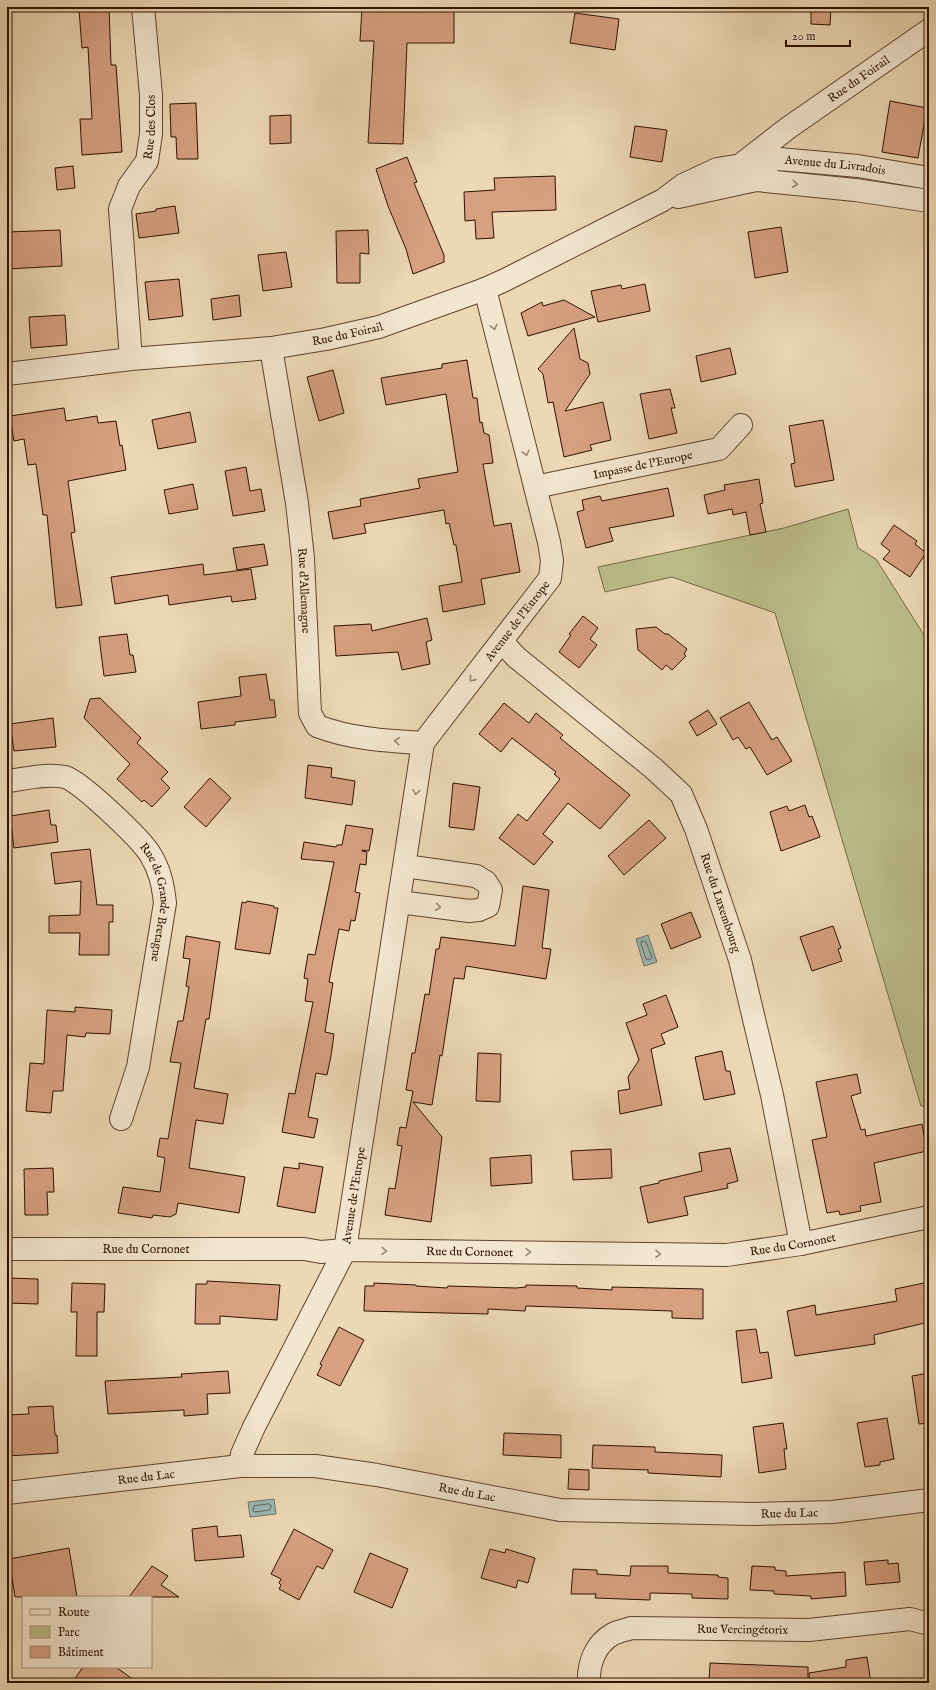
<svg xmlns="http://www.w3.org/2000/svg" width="936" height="1690" viewBox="0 0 936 1690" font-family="'IM FELL English',serif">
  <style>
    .green { fill: #bbbe8b; stroke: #766846 }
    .water { fill: #9ab9b4; stroke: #70766c }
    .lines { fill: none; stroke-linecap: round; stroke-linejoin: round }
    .shore { stroke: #65655a; stroke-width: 1 }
    .building { fill: #d6a081; stroke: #301100 }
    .minor-casing { stroke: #5f432d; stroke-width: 24 }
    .minor { stroke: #f3e6cf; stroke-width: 22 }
    .oneway { stroke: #9b8672 }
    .labels { text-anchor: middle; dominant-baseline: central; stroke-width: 3; stroke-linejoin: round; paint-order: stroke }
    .street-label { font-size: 12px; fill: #301100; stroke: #f3e6cf }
  </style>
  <rect width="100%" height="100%" fill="#edd8b5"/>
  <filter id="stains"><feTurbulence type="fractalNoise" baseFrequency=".005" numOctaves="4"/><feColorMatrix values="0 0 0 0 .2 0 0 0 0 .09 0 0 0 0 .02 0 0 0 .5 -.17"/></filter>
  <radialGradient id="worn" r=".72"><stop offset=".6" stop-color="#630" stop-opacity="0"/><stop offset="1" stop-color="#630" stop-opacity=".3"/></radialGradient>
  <polygon class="green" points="848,509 858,548 876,559 929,643 929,1105 921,1106 775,613 672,577 605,592 598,567 784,528"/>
  <g class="water">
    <polygon points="648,935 657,962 644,966 636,939"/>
    <polygon points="274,1499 276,1514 250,1517 248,1502"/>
  </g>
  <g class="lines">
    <g class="shore">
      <polygon points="642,941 646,942 652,957 650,960 646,959 641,944"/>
      <polygon points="269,1504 271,1505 270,1510 255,1512 253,1511 254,1506"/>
    </g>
  </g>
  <g class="building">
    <polygon points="362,7 454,10 454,43 407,43 403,144 368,143 374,41 360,41"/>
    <polygon points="811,7 831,7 830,25 811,24"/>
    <polygon points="109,8 111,65 116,65 122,152 82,155 80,119 92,119 88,47 82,48 79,10"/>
    <polygon points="575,13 619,19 615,50 570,43"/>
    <polygon points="890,101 927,108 918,158 882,152"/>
    <polygon points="196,103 198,159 177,159 176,137 171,137 170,104"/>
    <polygon points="291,115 291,143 270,144 270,116"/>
    <polygon points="635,126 667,130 662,162 630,157"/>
    <polygon points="407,157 417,182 414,183 444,255 444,262 413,274 406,249 388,206 376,169"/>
    <polygon points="73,166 75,188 57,190 55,168"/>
    <polygon points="555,176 556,210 492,212 494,238 476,239 475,220 465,221 464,192 495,190 494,178"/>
    <polygon points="175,206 179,233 139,238 136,214 156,211 156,209"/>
    <polygon points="781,227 788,272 755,278 748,232"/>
    <polygon points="60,230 62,266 7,269 7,232"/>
    <polygon points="368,230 369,254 360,253 360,283 337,283 336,231"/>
    <polygon points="286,252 292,287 263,291 258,255"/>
    <polygon points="179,279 183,316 149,320 145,282"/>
    <polygon points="645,284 650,311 598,322 591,291 621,285 622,289"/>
    <polygon points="239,295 241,316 213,320 211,299"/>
    <polygon points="564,300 595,317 528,336 521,313 542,302 543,306"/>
    <polygon points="65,315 67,345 31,348 29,317"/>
    <polygon points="574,328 580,359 588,363 590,374 565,411 603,402 611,440 590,445 592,450 564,457 553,402 548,403 543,374 538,369"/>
    <polygon points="730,348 736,374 701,382 696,356"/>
    <polygon points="467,360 473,398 477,398 480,423 482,422 484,433 489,435 493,463 483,464 494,526 511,523 520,572 481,579 485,604 443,612 439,586 462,582 456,545 454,545 449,523 446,524 444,510 364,524 366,533 333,539 328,512 361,506 360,499 420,488 418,479 458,472 446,394 386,405 381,378 442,368 442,364"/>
    <polygon points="333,370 344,413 319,421 307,377"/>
    <polygon points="670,389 675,408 671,408 677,433 649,439 640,394"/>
    <polygon points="64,408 66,421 97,416 98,423 116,421 120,446 122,445 126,470 68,481 75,532 71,533 82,605 56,608 47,515 43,515 36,464 28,465 24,439 14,441 10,416"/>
    <polygon points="190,412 196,442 158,449 152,420"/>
    <polygon points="823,420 834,480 795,487 791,464 795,463 789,426"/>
    <polygon points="246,467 250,491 261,489 265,511 233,516 225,471"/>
    <polygon points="759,479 763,503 760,504 766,532 750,535 746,512 733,515 732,509 708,514 704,495 725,490 724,485"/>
    <polygon points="193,484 198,509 169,514 164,490"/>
    <polygon points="668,488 674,516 609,528 613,541 586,548 577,512 584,510 582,500 600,496 602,501"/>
    <polygon points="894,525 917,541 915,544 926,553 910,577 883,559 890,551 881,544"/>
    <polygon points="264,544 268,565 237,570 233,548"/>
    <polygon points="203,564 204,575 251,569 256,599 232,602 231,596 169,605 168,595 115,604 111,577"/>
    <polygon points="583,616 598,628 590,639 597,645 579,668 559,652 571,635 569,634"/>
    <polygon points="427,618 432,640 426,642 430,664 402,670 398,652 336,656 334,626 371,624 372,631"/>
    <polygon points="656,627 665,634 668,634 687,649 684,654 686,656 672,670 666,665 662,670 638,650 636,629"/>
    <polygon points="127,634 130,655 133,655 136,672 104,676 99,637"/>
    <polygon points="266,674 270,700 274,700 276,717 235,722 235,725 201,729 198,702 241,696 239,677"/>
    <polygon points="100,698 141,738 137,743 168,772 161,779 170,788 152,807 144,800 142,802 117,779 130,764 84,718 90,699"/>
    <polygon points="749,702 772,740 777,737 792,761 767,775 750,747 746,749 738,737 733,740 720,718"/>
    <polygon points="504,703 529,723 536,713 563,735 560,738 630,795 600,829 568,803 543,834 553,842 534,865 499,838 518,814 527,821 560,779 554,774 556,772 512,738 501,752 479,734"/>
    <polygon points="708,710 717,724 697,736 689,722"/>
    <polygon points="53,718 56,747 14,751 10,724"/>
    <polygon points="308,765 332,768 331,777 355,781 352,805 305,798"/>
    <polygon points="210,778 231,798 206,827 184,807"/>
    <polygon points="453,783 480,787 474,830 449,827"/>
    <polygon points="805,805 809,817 812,816 820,837 781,851 770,812 787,806 789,811"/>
    <polygon points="49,810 51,825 56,825 58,842 14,848 10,816"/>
    <polygon points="649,820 666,838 624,875 608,856"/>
    <polygon points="346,825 373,829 369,851 362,850 362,851 367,852 366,865 360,864 355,892 360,893 355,921 351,920 349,931 339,929 329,982 333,983 325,1032 334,1034 331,1056 327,1075 316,1073 308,1117 318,1119 314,1138 282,1132 289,1093 295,1094 313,1002 305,1001 308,979 304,978 308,954 315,955 334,862 301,859 304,842 336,847 337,845 342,845"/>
    <polygon points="90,849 97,905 113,905 113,922 109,922 109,955 79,955 80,933 49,933 49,916 80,915 81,881 55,884 51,853"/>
    <polygon points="523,886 549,890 542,948 551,949 546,979 466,966 464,979 454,978 442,1056 440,1055 432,1105 413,1102 442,1137 431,1222 385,1215 389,1188 395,1189 402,1146 397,1145 400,1127 406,1128 413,1091 406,1090 412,1053 415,1053 425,994 429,995 436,949 439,949 441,937 515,946"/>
    <polygon points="247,901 274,906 274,908 278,908 270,954 235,949 242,902 246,903"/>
    <polygon points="691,912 701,937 671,949 661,924"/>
    <polygon points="833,926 841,948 838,949 842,961 812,971 800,937"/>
    <polygon points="186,936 220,942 209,1019 206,1019 194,1088 228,1094 223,1124 196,1120 189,1168 245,1177 239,1213 178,1203 176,1214 170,1217 153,1215 152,1218 118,1213 123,1187 160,1192 165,1158 157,1156 160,1138 168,1139 181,1063 170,1062 178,1021 183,1021 189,987 186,986 190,959 183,958"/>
    <polygon points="666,995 678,1027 661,1034 665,1044 651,1049 662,1105 620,1114 618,1091 630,1089 628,1077 639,1060 626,1023 647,1015 643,1004"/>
    <polygon points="75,1007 112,1010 110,1034 86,1033 85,1037 67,1035 63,1091 53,1091 51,1113 26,1111 30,1063 44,1064 47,1010 75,1012"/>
    <polygon points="722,1051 726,1071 730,1071 735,1094 704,1100 695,1057"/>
    <polygon points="478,1053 501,1054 500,1102 476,1101"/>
    <polygon points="857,1074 861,1093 851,1096 861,1130 865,1129 866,1136 922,1124 927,1151 874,1163 881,1202 860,1206 861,1211 840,1215 839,1211 827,1213 812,1140 827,1137 816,1082"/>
    <polygon points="730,1148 738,1181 727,1184 728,1188 684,1197 688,1215 648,1223 640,1187 659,1183 659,1181 702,1171 699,1153"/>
    <polygon points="611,1149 612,1178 573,1180 571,1151"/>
    <polygon points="531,1155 532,1183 491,1186 490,1158"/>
    <polygon points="299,1163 323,1167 315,1213 277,1206 284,1167 299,1169"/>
    <polygon points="53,1168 54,1192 47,1192 48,1215 25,1215 24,1169"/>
    <polygon points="7,1278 38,1279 38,1304 7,1303"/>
    <polygon points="207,1281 280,1285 277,1320 220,1316 220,1324 195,1324 196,1284 207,1284"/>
    <polygon points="929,1282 929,1322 874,1335 875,1344 795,1356 787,1311 815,1305 816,1315 897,1301 895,1289"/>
    <polygon points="72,1283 105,1284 104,1312 97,1312 97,1356 76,1356 77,1312 71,1312"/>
    <polygon points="374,1283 416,1285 416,1286 447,1288 448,1286 516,1288 526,1287 526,1285 577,1286 577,1288 612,1290 612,1287 703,1289 703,1319 672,1318 672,1311 526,1306 525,1311 488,1309 488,1314 364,1311 365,1286 374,1286"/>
    <polygon points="339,1327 364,1340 340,1386 317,1375 322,1365 320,1364"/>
    <polygon points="756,1329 760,1353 768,1352 772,1378 742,1383 736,1331"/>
    <polygon points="228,1371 230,1393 207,1394 208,1414 184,1416 184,1410 108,1414 105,1381 182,1377 181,1374"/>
    <polygon points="929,1373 929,1423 919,1424 912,1376"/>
    <polygon points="53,1406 55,1435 57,1435 58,1453 7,1456 7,1415 29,1414 28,1407"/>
    <polygon points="887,1418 894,1459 880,1462 880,1465 865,1467 857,1423"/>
    <polygon points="783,1423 787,1449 784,1449 786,1469 759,1473 753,1427"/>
    <polygon points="504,1433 561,1435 561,1458 503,1455"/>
    <polygon points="593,1445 655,1447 655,1452 722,1455 721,1477 648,1473 648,1470 592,1468"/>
    <polygon points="569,1469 589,1470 589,1490 568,1489"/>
    <polygon points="217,1526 218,1537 241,1535 244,1557 195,1561 192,1529"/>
    <polygon points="294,1529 333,1550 323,1569 317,1566 299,1600 279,1589 281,1585 279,1583 281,1579 271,1574"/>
    <polygon points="69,1548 77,1597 15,1597 9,1559"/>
    <polygon points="490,1549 505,1553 506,1549 535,1558 528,1583 518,1580 516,1588 481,1578"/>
    <polygon points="370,1553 408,1569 392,1608 354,1592"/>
    <polygon points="888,1560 888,1564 898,1563 900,1582 866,1585 864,1562"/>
    <polygon points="152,1566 168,1576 161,1585 179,1597 129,1597"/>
    <polygon points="631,1566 668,1566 668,1573 718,1575 718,1577 728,1578 728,1599 692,1598 692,1594 650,1593 650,1600 595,1598 596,1594 571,1594 573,1569 597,1570 597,1574 630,1576"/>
    <polygon points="752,1566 775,1567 775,1570 786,1571 786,1576 845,1572 846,1596 811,1599 811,1596 774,1594 774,1591 750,1590"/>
    <polygon points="867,1657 871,1683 810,1683 809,1673 846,1667 846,1660"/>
    <polygon points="710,1663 808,1667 808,1683 709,1683"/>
    <polygon points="83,1667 116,1667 138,1683 72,1683"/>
  </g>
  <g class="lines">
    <defs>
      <g id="minor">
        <path id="s1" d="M743,163l45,-35 141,-98"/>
        <polyline points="756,180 855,190 929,201"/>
        <polyline points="678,197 756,180 766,170"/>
        <path id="s2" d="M271,348l26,155 6,55 7,155 7,13c33,13 71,15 106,17"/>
        <path id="s3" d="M131,359l-11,-150 9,-23 18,-25 4,-27v-39l-8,-88"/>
        <path id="s4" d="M7,374l124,-15 140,-11 55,-9 53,-12 106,-38 20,-9 158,-80 20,-15 34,-16 62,-10 79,7 71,12"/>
        <path id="s5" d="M535,487l184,-38 22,-24"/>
        <path id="s6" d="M502,642l14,15 137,111 28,26 15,35 44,131 32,135 29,149"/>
        <path id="s7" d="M7,781c18,-2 40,-8 58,-4 16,5 75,61 85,77 10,16 13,31 15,49l-27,164 -17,52"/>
        <polyline points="399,902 469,911 479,910 488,906 491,890 486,882 476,876 405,866"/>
        <path id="s8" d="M7,1249h297l17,3 24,-2 382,5 74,-11 128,-27"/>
        <path id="s9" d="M240,1466l2,-12 12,-27 91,-177 78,-507 127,-165 2,-17 -3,-19 -64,-253"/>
        <path id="s10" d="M7,1493l233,-27h75l62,9 183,35 194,4 79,-2 96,-12"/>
        <path id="s11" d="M589,1683c-1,-19 6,-39 24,-49 6,-3 13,-4 18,-6l178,2 101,-11 19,5"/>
      </g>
    </defs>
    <use href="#minor" class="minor-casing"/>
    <use href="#minor" class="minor"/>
  </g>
  <defs><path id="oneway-chevron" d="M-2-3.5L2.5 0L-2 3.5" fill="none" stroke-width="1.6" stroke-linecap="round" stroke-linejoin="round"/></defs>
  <g class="oneway">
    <use href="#oneway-chevron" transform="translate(795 184) rotate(6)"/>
    <use href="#oneway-chevron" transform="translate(494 327) rotate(76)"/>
    <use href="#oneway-chevron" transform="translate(526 453) rotate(76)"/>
    <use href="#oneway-chevron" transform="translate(472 679) rotate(129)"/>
    <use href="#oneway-chevron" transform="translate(397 741) rotate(-175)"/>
    <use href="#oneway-chevron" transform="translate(416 792) rotate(99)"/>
    <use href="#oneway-chevron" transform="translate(438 907) rotate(7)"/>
    <use href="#oneway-chevron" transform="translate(384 1251) rotate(1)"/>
    <use href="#oneway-chevron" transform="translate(528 1252) rotate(1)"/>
    <use href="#oneway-chevron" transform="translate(658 1254) rotate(1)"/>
  </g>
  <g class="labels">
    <g class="street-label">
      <text stroke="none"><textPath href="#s1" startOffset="143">Rue du Foirail</textPath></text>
      <text stroke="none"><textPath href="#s3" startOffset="240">Rue des Clos</textPath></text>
      <text stroke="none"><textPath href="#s4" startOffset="869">Avenue du Livradois</textPath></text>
      <text stroke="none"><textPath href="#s4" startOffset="343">Rue du Foirail</textPath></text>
      <text stroke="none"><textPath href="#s5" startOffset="110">Impasse de l'Europe</textPath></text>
      <text stroke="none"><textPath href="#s2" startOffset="245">Rue d'Allemagne</textPath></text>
      <text stroke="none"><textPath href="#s9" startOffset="908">Avenue de l'Europe</textPath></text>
      <text stroke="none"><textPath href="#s6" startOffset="351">Rue du Luxembourg</textPath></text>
      <text stroke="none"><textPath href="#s7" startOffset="223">Rue de Grande Bretagne</textPath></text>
      <text stroke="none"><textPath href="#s9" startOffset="296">Avenue de l'Europe</textPath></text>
      <text stroke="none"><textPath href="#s8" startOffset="787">Rue du Cornonet</textPath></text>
      <text stroke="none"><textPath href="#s8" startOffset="139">Rue du Cornonet</textPath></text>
      <text stroke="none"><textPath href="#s8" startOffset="463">Rue du Cornonet</textPath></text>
      <text stroke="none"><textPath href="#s10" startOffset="140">Rue du Lac</textPath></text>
      <text stroke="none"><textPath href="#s10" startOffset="464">Rue du Lac</textPath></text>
      <text stroke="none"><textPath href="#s10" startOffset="788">Rue du Lac</textPath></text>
      <text stroke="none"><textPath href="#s11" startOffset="188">Rue Vercingétorix</textPath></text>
    </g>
  </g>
  <rect width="936" height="1690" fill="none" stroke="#edd8b5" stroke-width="24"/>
  <rect x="8" y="8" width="920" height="1674" fill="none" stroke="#301100" stroke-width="2"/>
  <rect x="12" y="12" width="912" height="1666" fill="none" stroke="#301100"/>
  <rect x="22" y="1596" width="130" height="72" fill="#f3e6cf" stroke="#a5917c"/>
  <rect x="30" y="1609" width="20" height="6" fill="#f3e6cf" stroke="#a5917c"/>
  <text x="58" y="1616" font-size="12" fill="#301100">Route</text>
  <rect x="30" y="1626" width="20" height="12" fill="#bbbe8b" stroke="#a5917c"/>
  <text x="58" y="1636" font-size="12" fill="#301100">Parc</text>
  <rect x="30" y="1646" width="20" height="12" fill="#d6a081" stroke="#a5917c"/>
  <text x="58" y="1656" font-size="12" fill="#301100">Bâtiment</text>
  <path d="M786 40v6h64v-6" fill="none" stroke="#301100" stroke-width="2"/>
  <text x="792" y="40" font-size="12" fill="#301100" stroke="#f3e6cf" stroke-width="3" paint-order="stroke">20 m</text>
  <rect width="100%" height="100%" filter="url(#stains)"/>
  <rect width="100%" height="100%" fill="url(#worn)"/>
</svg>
